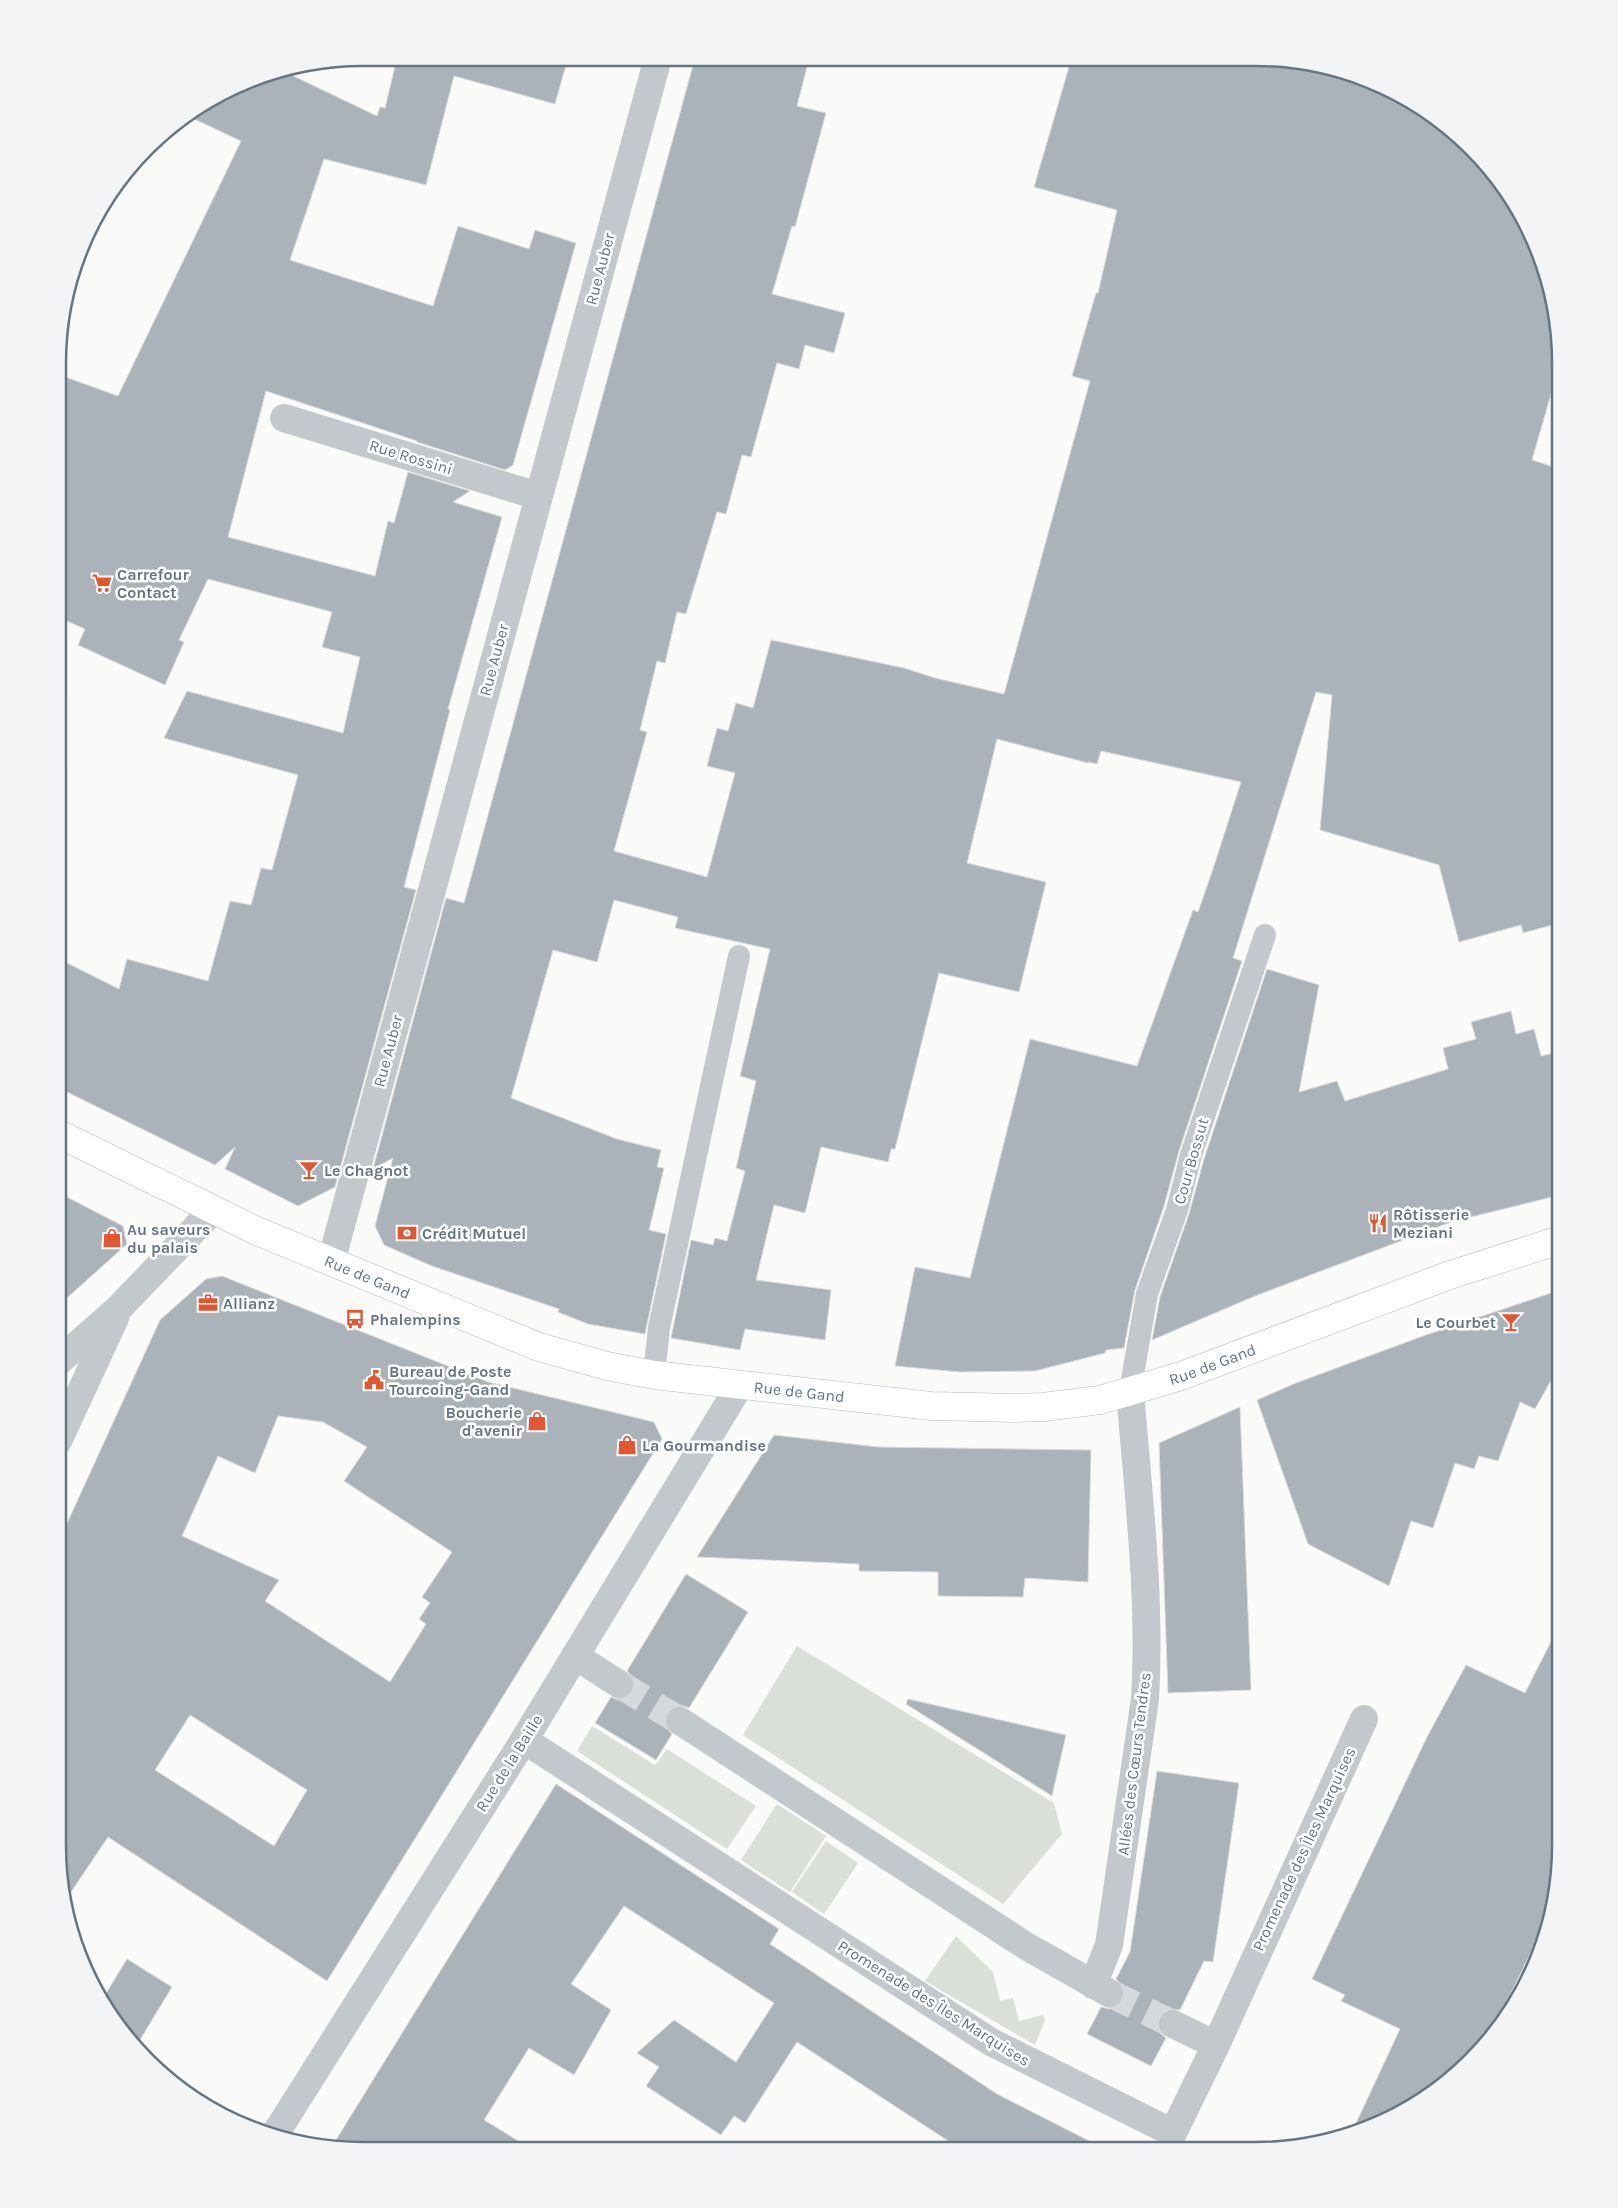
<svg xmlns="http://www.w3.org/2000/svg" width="1618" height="2208" viewBox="0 0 1618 2208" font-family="Karla,sans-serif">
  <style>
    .green { fill: #dadfd7 }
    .building { fill: #aab3b9; stroke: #dcdcda; fill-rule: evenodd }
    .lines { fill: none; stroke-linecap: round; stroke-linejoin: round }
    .minor-tunnel { stroke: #d5d9db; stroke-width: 28; stroke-dasharray: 28 14; stroke-linecap: butt }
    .secondary-casing { stroke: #b3babf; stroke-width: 29 }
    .service { stroke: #c3c8cc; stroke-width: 22 }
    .minor { stroke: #c3c8cc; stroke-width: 28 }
    .secondary { stroke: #fff; stroke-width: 28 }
    .labels { text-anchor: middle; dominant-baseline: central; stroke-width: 5; stroke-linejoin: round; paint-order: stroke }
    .street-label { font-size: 16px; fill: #657683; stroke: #fff }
    .poi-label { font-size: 16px; font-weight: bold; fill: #657683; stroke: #fff; text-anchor: start }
    .rim { fill: none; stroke: #657683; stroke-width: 2.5 }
  </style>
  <rect width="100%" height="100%" fill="#fafaf8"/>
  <g class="green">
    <polygon points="797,1646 1054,1803 1062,1834 1003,1904 743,1735"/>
    <polygon points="592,1726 655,1765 667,1749 756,1806 727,1849 577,1751"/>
    <polygon points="777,1804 826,1836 790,1892 741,1860"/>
    <polygon points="826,1841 858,1863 824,1914 792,1892"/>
    <polygon points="956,1936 993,1972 1000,2001 1013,1998 1019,2021 1043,2015 1045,2020 1035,2045 925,1981"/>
  </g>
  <g class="building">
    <polygon points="397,58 568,58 555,104 454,76 426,185 324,159 290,260 433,306 458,226 529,249 535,230 576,243 513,465 505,470 417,442 417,441 266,391 228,537 375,576 388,521 394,523 408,472 470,491 453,502 502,517 448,709 450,710 404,887 416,890 335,1187 298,1206 225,1169 235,1147 215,1165 59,1088 59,959 119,989 127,959 208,981 230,901 251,905 261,868 272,870 298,775 164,738 187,691 343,733 360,657 322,647 332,612 208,579 179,640 184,642 165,685 78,645 85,629 60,618 60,375 118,396 241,141 190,117 265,74 283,71 377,116 380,107 385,108"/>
    <polygon points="695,58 809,59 797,106 826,113 795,227 792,226 772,294 845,313 834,353 805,345 799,369 777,363 751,457 742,455 726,514 717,512 686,614 677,612 665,663 657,661 640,730 647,732 614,851 707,877 735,773 707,766 717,728 728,731 736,703 753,708 771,640 904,668 935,678 1004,694 1090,381 1072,376 1096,293 1098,293 1117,210 1034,187 1071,60 1295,60 1372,81 1441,121 1485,162 1529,228 1550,284 1560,363 1532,460 1560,469 1560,923 1523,933 1521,925 1459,942 1439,865 1320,830 1332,695 1316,692 1233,958 1242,961 1179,1151 1164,1206 1135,1290 1124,1348 1106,1350 1105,1353 1035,1371 960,1372 895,1366 915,1267 970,1278 1030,1039 1137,1066 1193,910 1198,912 1213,869 1241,782 1101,751 1097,764 1088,762 1088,763 997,739 967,863 1046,882 1019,992 939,973 895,1149 891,1149 888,1162 821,1147 805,1213 774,1205 756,1280 831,1290 825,1340 745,1329 740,1350 671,1338 691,1240 713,1245 715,1238 727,1241 745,1171 736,1168 756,1081 740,1076 770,949 675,928 678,917 614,900 597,962 553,950 511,1098 617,1139 661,1150 657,1167 664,1168 649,1230 666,1234 645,1334 588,1324 558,1312 559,1309 432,1266 384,1245 375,1226 393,1158 373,1169 446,898 464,903"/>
    <polygon points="1267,969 1319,985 1299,1092 1337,1081 1345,1101 1448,1069 1443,1048 1476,1039 1471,1022 1511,1011 1516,1034 1534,1029 1541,1056 1560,1052 1560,1195 1451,1222 1255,1296 1152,1340 1160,1297 1189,1214 1204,1159"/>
    <polygon points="59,1193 123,1226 127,1244 58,1306"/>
    <path d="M222,1276l266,106 166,40 8,17 -335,542 -219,-144 -43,64 -7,-56v-302l102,-223 46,-41zM278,1416l45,6 44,25 -23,34 108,71 -30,45 8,6 -11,16 7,5 -36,58 -125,-81 14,-21 -97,-44 36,-80 37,17zM190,1715l117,75 -33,56 -119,-76z"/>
    <polygon points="1560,1290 1560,1364 1535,1409 1520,1402 1498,1461 1479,1456 1474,1469 1455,1463 1433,1528 1411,1521 1389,1586 1308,1544 1257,1400 1296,1383 1423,1336"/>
    <polygon points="1240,1407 1251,1690 1168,1693 1159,1443"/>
    <polygon points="774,1435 878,1447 1091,1450 1088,1582 1025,1578 1023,1597 938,1596 938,1572 859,1571 859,1564 697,1557"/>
    <polygon points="686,1574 748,1612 689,1708 681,1705 673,1707 667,1713 664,1720 666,1728 672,1734 656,1760 595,1723 611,1697 618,1700 626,1698 632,1692 635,1685 633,1677 627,1671"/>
    <polygon points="1560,1624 1560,1865 1550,1913 1490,2036 1457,2074 1390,2119 1351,2134 1400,2029 1341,2001 1345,1995 1312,1979 1427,1737 1466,1665 1525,1693"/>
    <polygon points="908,1699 1066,1735 1052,1796 906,1704"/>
    <polygon points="1157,1771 1239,1783 1213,1962 1204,1961 1180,2010 1171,2009 1164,2011 1159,2017 1158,2026 1160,2033 1166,2038 1151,2066 1087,2034 1101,2007 1109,2009 1116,2007 1123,2000 1125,1992 1123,1986 1116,1979 1130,1952"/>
    <polygon points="556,1784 779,1929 770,1944 997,2094 1107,2150 962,2150 797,2042 745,2123 734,2116 721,2135 646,2086 659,2067 637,2053 674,2020 736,2062 774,2003 624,1906 571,1984 611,2010 574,2075 529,2048 484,2120 530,2148 331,2148"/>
    <polygon points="127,1959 172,1987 135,2048 102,2000"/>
  </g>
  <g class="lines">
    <g class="minor-tunnel">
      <polyline points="619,1684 680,1721"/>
      <polyline points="1109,1993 1173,2024"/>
    </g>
    <defs>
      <g id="secondary">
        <path id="s1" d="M59,1134l200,98 280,115 68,19 47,9 277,31 84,2 28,-1 57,-7 81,-24 269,-101 110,-35"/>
      </g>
    </defs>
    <use href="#secondary" class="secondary-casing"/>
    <g class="service">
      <polyline points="654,1375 659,1328 739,956"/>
      <polyline points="1130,1391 1147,1294 1177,1210 1191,1155 1265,935"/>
    </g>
    <g class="minor">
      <polyline points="284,418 538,496"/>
      <polyline points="331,1262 658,58"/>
      <polyline points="58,1362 119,1308 213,1210"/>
      <polyline points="58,1441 115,1318"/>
      <polyline points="575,1656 619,1684"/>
      <polyline points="680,1721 1026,1946 1109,1993"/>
      <polyline points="524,1740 991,2042 1173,2133 1216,2045 1364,1719"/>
      <path d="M1093,1985l16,-40 36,-246c6,-103 -7,-206 -15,-308"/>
      <polyline points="1173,2024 1216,2045"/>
      <polyline points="272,2136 279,2128 524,1740 740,1385"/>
    </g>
    <use href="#secondary" class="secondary"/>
  </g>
  <defs>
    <symbol id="supermarket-bare" viewBox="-9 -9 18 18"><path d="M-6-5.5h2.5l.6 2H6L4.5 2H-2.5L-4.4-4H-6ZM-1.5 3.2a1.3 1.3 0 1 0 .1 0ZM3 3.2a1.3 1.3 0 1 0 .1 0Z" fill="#e4572e" stroke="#fff" stroke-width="2.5" paint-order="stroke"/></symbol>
    <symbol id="bar-bare" viewBox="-9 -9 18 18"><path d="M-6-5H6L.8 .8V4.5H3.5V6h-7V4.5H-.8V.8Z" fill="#e4572e" stroke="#fff" stroke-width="2.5" paint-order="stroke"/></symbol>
    <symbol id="restaurant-bare" viewBox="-9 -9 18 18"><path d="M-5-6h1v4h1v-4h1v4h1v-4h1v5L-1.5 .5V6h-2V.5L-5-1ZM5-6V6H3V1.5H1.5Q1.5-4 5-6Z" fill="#e4572e" stroke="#fff" stroke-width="2.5" paint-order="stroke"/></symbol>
    <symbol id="bank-bare" viewBox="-9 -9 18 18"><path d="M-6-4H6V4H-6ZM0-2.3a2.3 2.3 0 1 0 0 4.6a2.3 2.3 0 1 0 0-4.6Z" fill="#e4572e" stroke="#fff" stroke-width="2.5" paint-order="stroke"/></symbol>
    <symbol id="shop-bare" viewBox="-9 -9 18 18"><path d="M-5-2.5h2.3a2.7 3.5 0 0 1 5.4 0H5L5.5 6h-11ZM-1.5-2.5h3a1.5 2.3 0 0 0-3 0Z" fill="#e4572e" stroke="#fff" stroke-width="2.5" paint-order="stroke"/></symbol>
    <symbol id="office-bare" viewBox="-9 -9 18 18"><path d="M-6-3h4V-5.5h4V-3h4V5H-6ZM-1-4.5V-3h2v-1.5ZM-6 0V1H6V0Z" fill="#e4572e" stroke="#fff" stroke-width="2.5" paint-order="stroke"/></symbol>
    <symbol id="bus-bare" viewBox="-9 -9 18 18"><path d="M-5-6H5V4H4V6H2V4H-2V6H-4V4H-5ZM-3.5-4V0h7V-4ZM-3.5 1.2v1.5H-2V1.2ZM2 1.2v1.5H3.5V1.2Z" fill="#e4572e" stroke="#fff" stroke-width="2.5" paint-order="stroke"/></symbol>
    <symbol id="civic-bare" viewBox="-9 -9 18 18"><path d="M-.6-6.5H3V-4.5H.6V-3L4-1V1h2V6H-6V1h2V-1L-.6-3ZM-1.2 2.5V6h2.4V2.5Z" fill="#e4572e" stroke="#fff" stroke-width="2.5" paint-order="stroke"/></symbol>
  </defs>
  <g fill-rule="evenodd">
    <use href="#supermarket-bare" x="88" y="569" width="28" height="28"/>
    <use href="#bar-bare" x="295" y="1156" width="28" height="28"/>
    <use href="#restaurant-bare" x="1364" y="1209" width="28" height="28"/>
    <use href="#bank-bare" x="393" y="1219" width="28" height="28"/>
    <use href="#shop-bare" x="98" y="1224" width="28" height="28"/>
    <use href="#office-bare" x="194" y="1289" width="28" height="28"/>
    <use href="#bus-bare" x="341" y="1305" width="28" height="28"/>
    <use href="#bar-bare" x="1497" y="1308" width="28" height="28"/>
    <use href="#civic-bare" x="360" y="1366" width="28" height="28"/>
    <use href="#shop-bare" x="523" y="1407" width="28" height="28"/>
    <use href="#shop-bare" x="613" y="1431" width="28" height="28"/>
  </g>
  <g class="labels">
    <g class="street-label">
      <text transform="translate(600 269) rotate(-75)">Rue Auber</text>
      <text transform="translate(411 457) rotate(17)">Rue Rossini</text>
      <text transform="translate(494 660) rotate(-75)">Rue Auber</text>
      <text transform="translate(388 1051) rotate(-75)">Rue Auber</text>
      <text transform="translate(1191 1161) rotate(-74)">Cour Bossut</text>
      <text stroke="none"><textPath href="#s1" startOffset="340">Rue de Gand</textPath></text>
      <text stroke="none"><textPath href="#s1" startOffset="1210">Rue de Gand</textPath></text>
      <text stroke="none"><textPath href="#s1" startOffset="790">Rue de Gand</textPath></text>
      <text transform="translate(509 1763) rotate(-58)">Rue de la Baille</text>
      <text transform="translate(1134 1764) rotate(-83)">Allées des Cœurs Tendres</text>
      <text transform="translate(1304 1849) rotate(-65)">Promenade des Îles Marquises</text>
      <text transform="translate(934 2003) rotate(32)">Promenade des Îles Marquises</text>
    </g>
    <g class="poi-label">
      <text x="117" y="574">Carrefour<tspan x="117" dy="18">Contact</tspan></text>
      <text x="324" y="1170">Le Chagnot</text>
      <text x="1393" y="1214">Rôtisserie<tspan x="1393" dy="18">Meziani</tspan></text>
      <text x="127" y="1229">Au saveurs<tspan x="127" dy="18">du palais</tspan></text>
      <text x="422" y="1233">Crédit Mutuel</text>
      <text x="223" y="1303">Allianz</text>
      <text x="370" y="1319">Phalempins</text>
      <text x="1496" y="1322" text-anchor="end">Le Courbet</text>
      <text x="389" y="1371">Bureau de Poste<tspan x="389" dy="18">Tourcoing-Gand</tspan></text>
      <text x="522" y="1412" text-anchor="end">Boucherie<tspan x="522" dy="18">d'avenir</tspan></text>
      <text x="642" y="1445">La Gourmandise</text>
    </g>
  </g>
  <path d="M0 0H1618V2208H0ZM363 66H1255A297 297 0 0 1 1552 363V1845A297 297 0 0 1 1255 2142H363A297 297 0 0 1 66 1845V363A297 297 0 0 1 363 66Z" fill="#f3f4f5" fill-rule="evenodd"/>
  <path class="rim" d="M363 66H1255A297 297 0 0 1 1552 363V1845A297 297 0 0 1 1255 2142H363A297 297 0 0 1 66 1845V363A297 297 0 0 1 363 66Z"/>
</svg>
